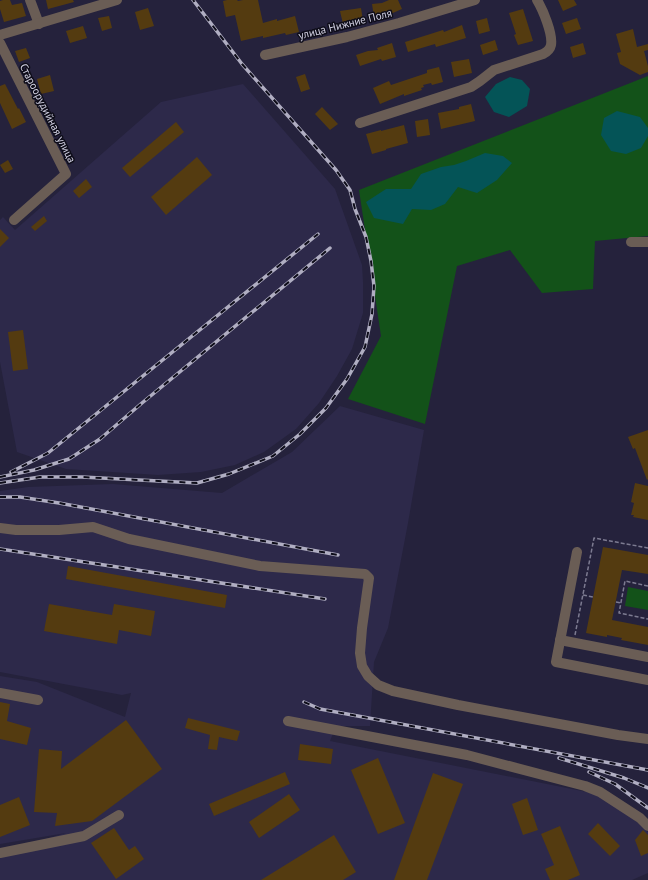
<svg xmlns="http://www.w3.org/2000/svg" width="648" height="880" viewBox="0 0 648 880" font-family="'PT Sans',sans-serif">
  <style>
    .built { fill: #2d294a }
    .green { fill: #135219 }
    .water { fill: #045457 }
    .building { fill: #543b10 }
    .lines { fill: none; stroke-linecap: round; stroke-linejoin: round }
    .path { stroke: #7d7b91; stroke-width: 1.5; stroke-dasharray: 4 2; stroke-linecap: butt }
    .minor { stroke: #6a5d55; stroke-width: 10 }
    .rail-casing { stroke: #b0aec2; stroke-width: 3.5 }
    .rail { stroke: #0e0d19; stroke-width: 2; stroke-dasharray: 6; stroke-linecap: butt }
    .labels { text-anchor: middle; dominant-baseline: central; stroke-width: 3; stroke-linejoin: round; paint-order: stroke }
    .street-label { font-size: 11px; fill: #d2d1e3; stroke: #0e0d19 }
  </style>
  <rect width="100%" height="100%" fill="#25223c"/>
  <g class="built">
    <polygon points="243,84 335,189 362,265 363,282 363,313 352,349 337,376 319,403 296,429 264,452 235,465 201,472 158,475 66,469 17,452 0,362 0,220 3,217 15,230 161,102"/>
    <polygon points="340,406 424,430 408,523 388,628 374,662 370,726 336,726 330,741 592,793 627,813 648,832 648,873 632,880 0,880 0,852 66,833 0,844 0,676 37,682 125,717 131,693 122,695 0,672 0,491 28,487 113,484 222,493 292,452"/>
  </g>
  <g class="green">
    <polygon points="648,76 648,236 595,241 593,289 542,293 510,250 457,266 425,424 348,399 381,336 359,190"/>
    <polygon points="628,587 648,591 648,610 625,606"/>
  </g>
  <g class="water">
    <polygon points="510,77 522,80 530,89 527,106 509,117 494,112 485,97 496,84"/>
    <polygon points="617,111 640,117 648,128 648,136 641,148 626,154 611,151 601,135 604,118"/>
    <polygon points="485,153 503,156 512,163 497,180 477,193 458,187 445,204 431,210 412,209 403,224 374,218 366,202 386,189 411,189 421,174 441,167 454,165 466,161"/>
  </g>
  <g class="building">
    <polygon points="3,0 10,0 12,5 22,3 26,16 4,22 0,9 0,1"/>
    <polygon points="46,0 73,0 74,2 48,9"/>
    <polygon points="227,0 237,0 238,1 243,0 258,0 263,23 277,19 277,21 295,16 299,32 286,35 285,33 263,38 263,36 241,41 235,15 226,17 223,1"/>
    <polygon points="389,0 398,0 402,9 386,16 374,17 372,4 382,3"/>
    <polygon points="558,0 574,0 577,5 563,11"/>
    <polygon points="148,8 154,26 140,30 135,12"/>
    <polygon points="361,8 363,21 343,24 340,11"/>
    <polygon points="523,9 533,41 518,45 514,35 516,34 509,13"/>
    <polygon points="109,16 112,28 102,31 98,18"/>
    <polygon points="487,18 490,31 479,34 476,21"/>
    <polygon points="577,18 581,29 566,34 562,23"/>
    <polygon points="462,25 466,38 436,47 435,44 408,52 405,42 443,30 444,32"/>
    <polygon points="83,26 87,38 70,43 66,31"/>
    <polygon points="633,29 637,47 648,44 648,50 644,51 648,66 648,72 640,75 620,64 617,53 621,52 616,34"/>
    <polygon points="495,40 498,50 483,55 480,45"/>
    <polygon points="392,43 396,57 382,61 381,59 360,66 356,55 368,51 378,50 377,48"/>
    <polygon points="583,43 586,54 573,58 570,47"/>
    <polygon points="26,48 30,58 19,62 15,51"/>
    <polygon points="469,59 472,73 454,77 451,62"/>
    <polygon points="439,67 443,82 432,85 431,83 423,85 424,87 421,88 422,90 404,96 404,94 380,104 373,88 389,81 391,85 427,73 427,70"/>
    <polygon points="305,74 310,89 301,92 296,77"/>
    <polygon points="50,75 54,91 41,94 37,79"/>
    <polygon points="5,84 18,109 19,108 26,122 12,129 0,103 0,86"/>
    <polygon points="471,104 475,121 441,129 438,113 459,109 459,107"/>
    <polygon points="322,107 338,124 330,130 315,114"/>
    <polygon points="428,119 430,135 417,137 415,121"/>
    <polygon points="176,122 184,132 130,177 122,168"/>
    <polygon points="404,125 408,143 386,149 386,150 372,154 366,134 381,130 381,131"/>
    <polygon points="197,157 212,175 166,215 151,197"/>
    <polygon points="8,160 13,169 5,173 0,165"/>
    <polygon points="86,179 92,187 79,198 73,191"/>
    <polygon points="44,216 47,221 35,231 31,227"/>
    <polygon points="0,229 9,238 0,247"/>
    <polygon points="23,330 28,369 13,371 8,332"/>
    <polygon points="648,430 648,479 647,480 635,448 633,449 628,437"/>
    <polygon points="635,483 648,486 648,520 633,517 634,515 631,515 634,503 631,502"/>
    <polygon points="603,547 648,555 648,574 622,570 612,620 648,627 648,645 621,640 622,638 607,635 607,637 586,633"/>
    <polygon points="68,566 227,595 225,608 66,579"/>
    <polygon points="49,604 112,615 114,604 155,611 151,636 119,630 117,644 44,631"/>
    <polygon points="0,702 10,704 7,721 31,728 27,745 0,739"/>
    <polygon points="188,718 240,731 237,741 219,737 217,750 208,749 210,735 185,728"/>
    <polygon points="126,720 162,769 92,821 55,826 57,813 34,812 39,749 62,751 61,769"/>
    <polygon points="300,744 333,749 331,764 298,760"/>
    <polygon points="378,758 405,823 378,834 351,770"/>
    <polygon points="285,772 290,784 214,816 209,804"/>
    <polygon points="433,773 463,784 427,880 394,880"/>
    <polygon points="289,794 300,810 259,838 249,822"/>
    <polygon points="19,797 30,825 0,837 0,805"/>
    <polygon points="527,798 538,830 523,835 512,804"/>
    <polygon points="598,823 620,846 610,856 588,834"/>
    <polygon points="560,826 580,875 568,880 550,880 545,869 554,865 541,834"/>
    <polygon points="114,828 129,850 135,846 144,859 116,879 91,843"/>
    <polygon points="643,830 648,835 648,853 641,856 635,840"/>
    <polygon points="334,835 356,872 343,880 261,880"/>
  </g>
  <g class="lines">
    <g class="path">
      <polyline points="648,586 625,581 619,613 648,619"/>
      <polyline points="583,595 593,597"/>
      <polyline points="616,602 621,603"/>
      <polyline points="575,635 594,538 648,548"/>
    </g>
    <g class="minor">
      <polyline points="30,0 39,24"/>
      <polyline points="0,35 117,0"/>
      <polyline points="0,43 66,174 14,220"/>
      <polyline points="265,55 347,37 399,23 475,0"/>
      <path d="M360,123l111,-36 9,-6 14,-11 49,-16c4,-2 7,-4 8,-9 2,-11 -8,-35 -14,-45"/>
      <polyline points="631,242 648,242"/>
      <polyline points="0,528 16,530 59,530 93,527 129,539 260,566 365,574 369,578 362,628 360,653 362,666 368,676 378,685 393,691 458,705 618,735 648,739"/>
      <polyline points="577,552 556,662 648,680"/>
      <polyline points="560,640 648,657"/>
      <polyline points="0,693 38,700"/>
      <polyline points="288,721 467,755 585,786 600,792 640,818 648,826"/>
      <polyline points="0,853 84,836 119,815"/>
    </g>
    <defs>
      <g id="rail">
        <polyline points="11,472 48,453 318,234"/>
        <polyline points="0,477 34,470 69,459 100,439 142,403 330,248"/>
        <polyline points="0,483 40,477 82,477 197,483 229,474 273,456 300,434 326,408 347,379 365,347 372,314 374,286 371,261 366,237 355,209 350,190 336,170 242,64 193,0"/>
        <polyline points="0,497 20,497 59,503 338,555"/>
        <polyline points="0,549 325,599"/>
        <polyline points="304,702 320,709 648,770"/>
        <polyline points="559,758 624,778 648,788"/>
        <polyline points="589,772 615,784 648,808"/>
      </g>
    </defs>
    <use href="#rail" class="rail-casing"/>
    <use href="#rail" class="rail"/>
  </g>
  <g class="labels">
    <g class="street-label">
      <text transform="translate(345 24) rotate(-14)">улица Нижние Поля</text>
      <text transform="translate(48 113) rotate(63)">Староорудийная улица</text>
    </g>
  </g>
</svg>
